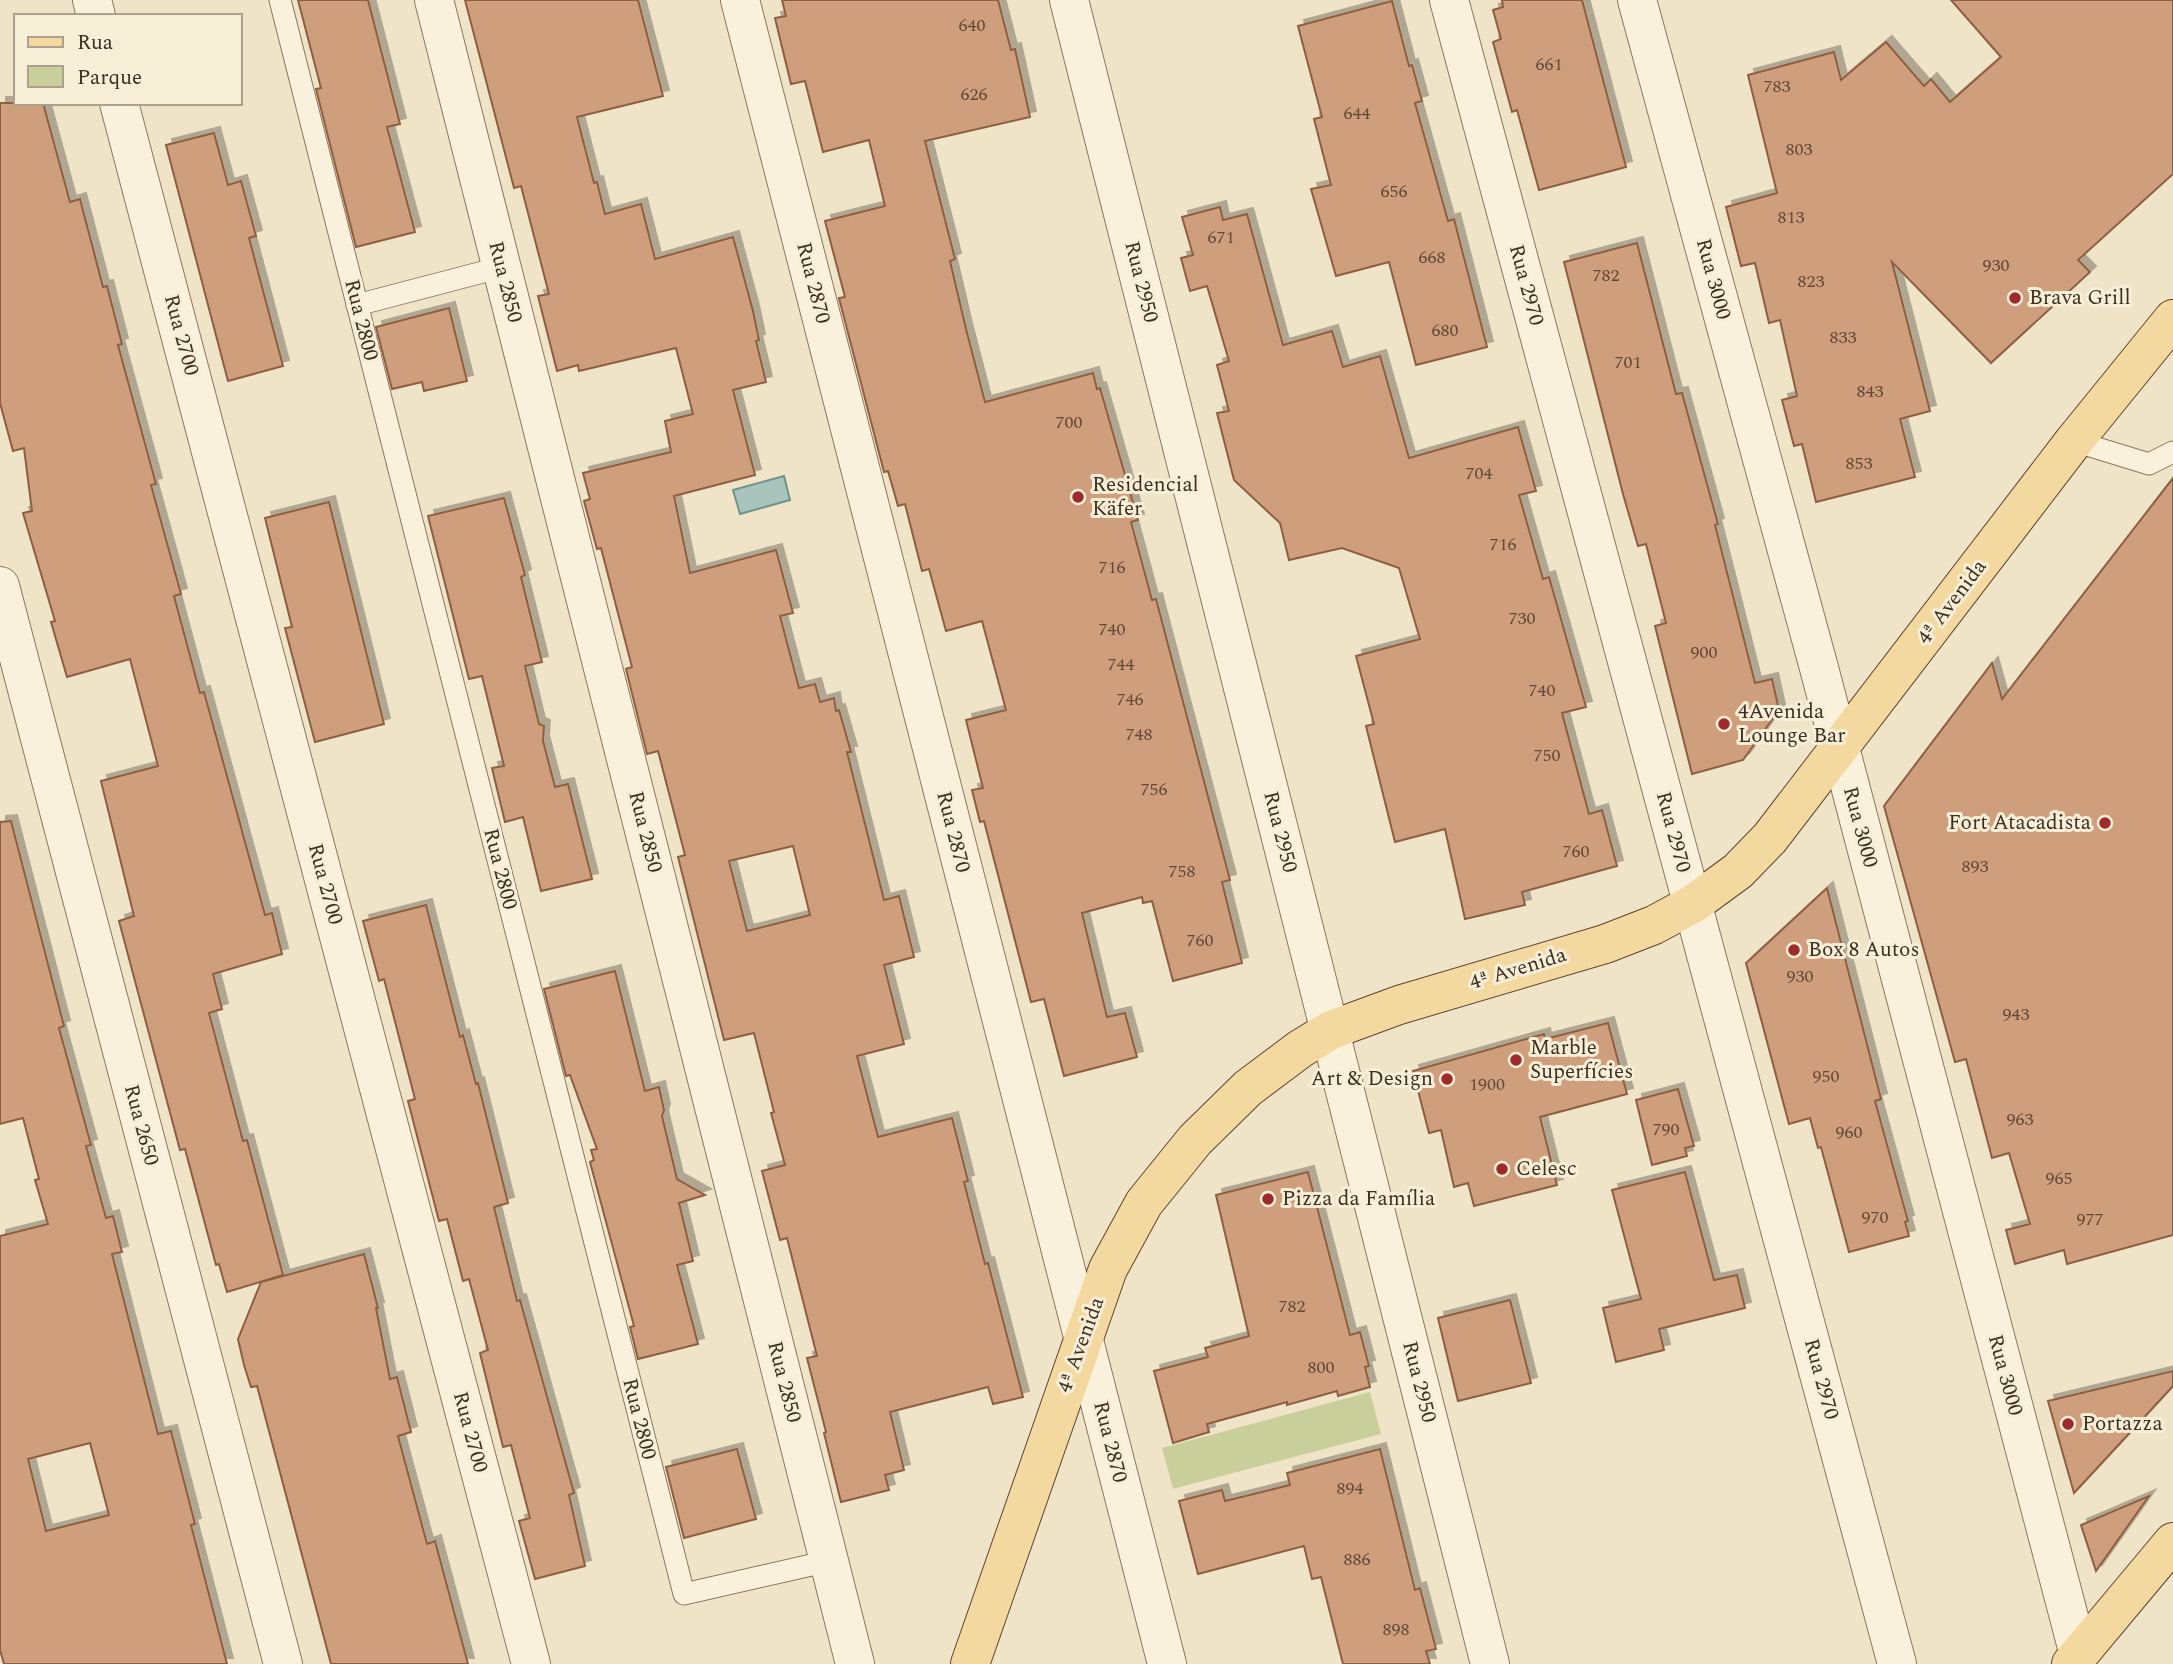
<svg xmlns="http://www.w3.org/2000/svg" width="2173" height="1664" viewBox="0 0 2173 1664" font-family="Spectral,serif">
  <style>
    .green { fill: #c9cf9b }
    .water { fill: #a9c4bc; stroke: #6f938a; stroke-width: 2 }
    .building { fill: #cf9f7d; stroke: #8d5f41; stroke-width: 2; fill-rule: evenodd; filter: url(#shadow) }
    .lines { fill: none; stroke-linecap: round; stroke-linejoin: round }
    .service-casing { stroke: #8d765c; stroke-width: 23 }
    .minor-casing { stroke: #8d765c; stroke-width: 40 }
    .tertiary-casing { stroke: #8d765c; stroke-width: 40 }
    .primary-casing { stroke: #5b4430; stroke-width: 40 }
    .service { stroke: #faf1dc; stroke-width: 21 }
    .minor { stroke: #faf1dc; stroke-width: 38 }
    .tertiary { stroke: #faf1dc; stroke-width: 38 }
    .primary { stroke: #f3d9a0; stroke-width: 38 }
    .poi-dot { fill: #9e2a2b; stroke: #f7eed8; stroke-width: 2.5 }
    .labels { text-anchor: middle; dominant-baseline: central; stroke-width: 6; stroke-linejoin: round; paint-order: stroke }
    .number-label { font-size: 18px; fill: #624a37 }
    .street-label { font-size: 21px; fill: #3d2e20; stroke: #f7eed8 }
    .poi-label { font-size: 21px; fill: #3d2e20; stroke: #f7eed8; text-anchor: start }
  </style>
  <defs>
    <filter id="shadow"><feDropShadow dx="6" dy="-6" stdDeviation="0" flood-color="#0004"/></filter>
  </defs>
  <rect width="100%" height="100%" fill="#f0e4c8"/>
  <polygon class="green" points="1370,1392 1381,1434 1173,1489 1162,1448"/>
  <polygon class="water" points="784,476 790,500 740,514 733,490"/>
  <g class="building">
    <polygon points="298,0 368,0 400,124 387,127 415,232 356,247 316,89 321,88"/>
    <path d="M465,0h173l25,96 -86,21 17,66 3,-1 8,32 36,-10 14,55 78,-22 20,74 6,29 -3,1 10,41 -33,8 22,85 -81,21 16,77 86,-23 17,63 -13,3 19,72 16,-4 5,18 14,-4 2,13 3,-1 12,42h-4l37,148 15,-4 15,61 -30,8 20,79 -47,12 21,81 74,-19 16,63 -4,1 21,82 3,-1 35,134 -30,7 -5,-17 -98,25 14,58 -19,5 4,15 -48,12 -17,-69 2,-1 -19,-74 10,-2 -30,-118 -7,2 -18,-69 23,-6 -14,-52 3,-1 -20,-79 -30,7 -46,-183 7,-2 -27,-104 -11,3 -21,-85 6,-2 -31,-119 -4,1 -13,-48 6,-2 -7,-26 88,-21 -6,-31 28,-7 -17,-66 -97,23 -1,-6 -21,6 -19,-75 11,-2 -28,-108 -7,2zM793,846l17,69 -63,16 -18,-70z"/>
    <polygon points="782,0 998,0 1011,50 1015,49 1030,117 925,141 955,259 950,261 966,329 985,402 1093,373 1097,389 1100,388 1138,520 1131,522 1152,600 1156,599 1230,880 1222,882 1242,963 1173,981 1152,901 1143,903 1142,897 1082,913 1107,1017 1125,1013 1137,1057 1064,1076 1044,999 1031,1002 984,821 980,822 972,790 983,788 966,720 1006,710 982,621 946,631 929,569 922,571 905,504 898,506 888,471 884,472 839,298 845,297 825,221 885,206 869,140 823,152 805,81 791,84 775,18 786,16"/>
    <polygon points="1502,0 1582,0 1626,167 1539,190 1517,110 1512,112 1493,42 1501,39 1493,10 1503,7"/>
    <polygon points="1951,0 2173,0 2173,174 2078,260 2090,272 1991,363 1892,262 1930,411 1900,419 1915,477 1816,502 1802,444 1794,446 1782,400 1797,396 1780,320 1769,323 1755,263 1741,266 1726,207 1777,193 1748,75 1834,52 1841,80 1886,42 1924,86 1931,79 1950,102 2001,57"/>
    <polygon points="1392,1 1409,66 1412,65 1422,101 1415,103 1448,221 1454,219 1487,347 1416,365 1389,262 1336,276 1311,189 1331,185 1314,119 1322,117 1298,26"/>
    <polygon points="0,103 43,103 70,202 80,199 103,287 107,286 122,344 118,345 156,484 151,485 181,594 174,596 200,693 204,692 265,915 272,913 282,954 213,974 222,1009 209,1013 243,1141 247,1140 283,1275 227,1292 219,1264 216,1265 185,1149 180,1150 119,921 134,916 101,781 158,766 130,659 67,677 51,622 55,621 23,513 32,511 24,448 13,451 0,403"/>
    <polygon points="214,133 228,185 241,181 256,236 249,238 283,366 228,381 166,145"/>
    <polygon points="1220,207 1223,220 1247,214 1283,345 1332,331 1343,367 1380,356 1409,458 1518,427 1536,491 1519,495 1543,579 1549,577 1586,707 1562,713 1589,814 1602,810 1617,866 1522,892 1525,905 1465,919 1445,829 1395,842 1366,726 1374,724 1356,656 1420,639 1399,568 1342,548 1289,560 1280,523 1234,480 1217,413 1229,411 1217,365 1229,361 1207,286 1190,291 1181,258 1193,255 1182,217"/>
    <polygon points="1637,243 1676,394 1682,393 1710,495 1718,524 1715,525 1755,683 1772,679 1779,710 1743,760 1692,774 1655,626 1666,623 1646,544 1638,546 1623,494 1564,262"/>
    <polygon points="449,308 467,381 424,391 422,382 392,389 376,327"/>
    <polygon points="2173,478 2173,1235 2067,1264 2064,1250 2015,1264 2006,1230 2030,1224 2009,1153 1992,1158 1966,1059 1955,1062 1884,806 1992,663 2002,699"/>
    <polygon points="504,498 525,575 521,577 542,662 525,666 539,724 544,726 543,741 555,787 568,784 592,879 541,891 523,817 505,822 492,768 504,766 482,676 469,679 428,516"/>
    <polygon points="329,502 384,724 315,742 285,628 292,627 265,518"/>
    <path d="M11,821l53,205 -5,2 32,117 -5,1 20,72 7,-2 9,36 -10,2 46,180 13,-3 24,93 -4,1 36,139h-223l-4,-14v-414l48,-12 -13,-44 4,-1 -16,-61 -23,6v-302zM90,1443l19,72 -63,16 -18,-72z"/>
    <polygon points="1827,888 1881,1099 1875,1101 1908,1221 1905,1222 1909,1236 1849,1252 1821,1147 1818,1148 1810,1118 1789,1124 1746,963"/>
    <polygon points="426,905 460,1037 463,1035 476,1084 478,1083 508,1203 494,1207 517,1301 520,1300 574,1493 569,1495 585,1566 535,1579 519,1521 530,1518 511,1445 503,1447 480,1353 488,1350 469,1279 463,1281 447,1219 439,1221 408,1101 415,1099 384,979 379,981 363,921"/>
    <polygon points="615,971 645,1091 659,1087 664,1110 662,1116 677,1179 705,1195 679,1203 693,1261 677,1265 698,1344 638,1359 630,1327 634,1326 590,1162 594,1160 591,1150 597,1149 570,1075 566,1076 544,989"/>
    <polygon points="1608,1023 1627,1094 1540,1117 1557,1185 1474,1206 1468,1183 1454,1187 1441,1130 1429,1133 1413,1071 1544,1034 1545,1039"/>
    <polygon points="1678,1089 1694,1146 1685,1148 1687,1156 1652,1165 1636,1100"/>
    <polygon points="1308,1172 1350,1335 1360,1332 1369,1366 1365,1367 1370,1387 1338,1396 1337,1391 1287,1405 1287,1402 1207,1424 1209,1432 1173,1443 1154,1371 1208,1357 1205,1348 1249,1336 1216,1195"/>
    <polygon points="1685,1172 1714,1280 1737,1275 1745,1308 1659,1329 1664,1350 1616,1362 1603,1308 1641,1299 1612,1190"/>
    <polygon points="364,1254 378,1308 376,1308 390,1379 397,1377 411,1432 398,1436 427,1544 435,1541 468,1664 331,1664 257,1386 251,1387 244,1365 238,1339 261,1282"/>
    <polygon points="1510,1300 1531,1383 1458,1401 1438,1318"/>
    <polygon points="2173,1371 2173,1386 2074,1493 2048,1401"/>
    <polygon points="737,1449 756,1519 684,1538 666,1467"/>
    <polygon points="1380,1449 1415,1590 1420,1588 1436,1649 1426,1651 1430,1664 1343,1664 1321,1577 1312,1579 1304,1546 1198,1574 1179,1501 1222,1490 1225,1501 1290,1485 1287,1473"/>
    <polygon points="2149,1496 2096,1571 2081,1525"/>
  </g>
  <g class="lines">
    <defs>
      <g id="service">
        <polyline points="280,0 684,1594 829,1561"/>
        <polyline points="357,305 502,267"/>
        <polyline points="2074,441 2149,464 2173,452"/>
      </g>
      <g id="minor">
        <polyline points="92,0 96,16"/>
        <polyline points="434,0 855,1664"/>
        <polyline points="740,0 1167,1664"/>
        <polyline points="1069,0 1490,1664"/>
        <polyline points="1449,0 1897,1664"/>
        <polyline points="119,103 531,1664"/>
        <polyline points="0,586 283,1664"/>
      </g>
      <polyline id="tertiary" points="1637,0 1819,668 2079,1655"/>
      <g id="primary">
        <polyline points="970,1664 1108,1269 1144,1203 1195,1140 1248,1088 1300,1049 1331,1030 1399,1005 1605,944 1654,925 1693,904 1738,871 1770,838 2074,441 2173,319"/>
        <polyline points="2071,1664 2173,1542"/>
      </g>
    </defs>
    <use href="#service" class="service-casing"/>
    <use href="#minor" class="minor-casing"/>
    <use href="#tertiary" class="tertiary-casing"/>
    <use href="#primary" class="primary-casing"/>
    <use href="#service" class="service"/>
    <use href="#minor" class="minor"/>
    <use href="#tertiary" class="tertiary"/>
    <use href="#primary" class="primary"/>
  </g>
  <g class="poi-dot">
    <circle cx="2015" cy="298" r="7"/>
    <circle cx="1078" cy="497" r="7"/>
    <circle cx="1724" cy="724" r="7"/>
    <circle cx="2105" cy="823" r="7"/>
    <circle cx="1794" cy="950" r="7"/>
    <circle cx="1516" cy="1060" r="7"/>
    <circle cx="1447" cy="1079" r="7"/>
    <circle cx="1502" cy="1169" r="7"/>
    <circle cx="1268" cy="1199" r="7"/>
    <circle cx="2068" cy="1424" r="7"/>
  </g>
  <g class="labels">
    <g class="number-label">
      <text x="972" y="25">640</text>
      <text x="1549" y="64">661</text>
      <text x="1777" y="86">783</text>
      <text x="974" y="94">626</text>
      <text x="1357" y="113">644</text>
      <text x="1799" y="149">803</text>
      <text x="1394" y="191">656</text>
      <text x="1791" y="217">813</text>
      <text x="1221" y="237">671</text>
      <text x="1432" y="257">668</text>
      <text x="1996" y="265">930</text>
      <text x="1606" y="275">782</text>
      <text x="1811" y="281">823</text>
      <text x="1445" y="330">680</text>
      <text x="1843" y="337">833</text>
      <text x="1628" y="362">701</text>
      <text x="1870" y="391">843</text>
      <text x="1069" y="422">700</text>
      <text x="1859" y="463">853</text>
      <text x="1479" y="473">704</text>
      <text x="1503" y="544">716</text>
      <text x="1112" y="567">716</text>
      <text x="1522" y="618">730</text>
      <text x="1112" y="629">740</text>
      <text x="1704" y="652">900</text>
      <text x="1121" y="664">744</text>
      <text x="1542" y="690">740</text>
      <text x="1130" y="699">746</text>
      <text x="1139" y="734">748</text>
      <text x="1547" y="755">750</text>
      <text x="1154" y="789">756</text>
      <text x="1576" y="851">760</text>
      <text x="1975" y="866">893</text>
      <text x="1182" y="871">758</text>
      <text x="1200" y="940">760</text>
      <text x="1800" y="976">930</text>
      <text x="2016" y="1014">943</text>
      <text x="1826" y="1076">950</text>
      <text x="1487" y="1084">1900</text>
      <text x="2020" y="1119">963</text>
      <text x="1666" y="1129">790</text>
      <text x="1849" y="1132">960</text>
      <text x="2059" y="1178">965</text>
      <text x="1875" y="1217">970</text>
      <text x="2090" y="1219">977</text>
      <text x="1292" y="1306">782</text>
      <text x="1321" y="1367">800</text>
      <text x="1350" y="1488">894</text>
      <text x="1357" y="1559">886</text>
      <text x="1396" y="1629">898</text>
    </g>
    <g class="street-label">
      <text transform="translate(1713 279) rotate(75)">Rua 3000</text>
      <text transform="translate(505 282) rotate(76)">Rua 2850</text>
      <text transform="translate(1141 282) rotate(76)">Rua 2950</text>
      <text transform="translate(813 283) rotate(76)">Rua 2870</text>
      <text transform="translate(1526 285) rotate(75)">Rua 2970</text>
      <text transform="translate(361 320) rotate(76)">Rua 2800</text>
      <text transform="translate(181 335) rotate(75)">Rua 2700</text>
      <text transform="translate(1952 602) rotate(-53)">4ª Avenida</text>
      <text transform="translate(1860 827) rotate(75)">Rua 3000</text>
      <text transform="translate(645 832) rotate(76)">Rua 2850</text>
      <text transform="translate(953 832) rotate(76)">Rua 2870</text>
      <text transform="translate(1280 832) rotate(76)">Rua 2950</text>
      <text transform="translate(1673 832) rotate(75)">Rua 2970</text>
      <text transform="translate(500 869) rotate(76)">Rua 2800</text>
      <text transform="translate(325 884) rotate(75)">Rua 2700</text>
      <text transform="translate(1518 969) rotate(-17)">4ª Avenida</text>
      <text transform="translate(141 1125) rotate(75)">Rua 2650</text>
      <text transform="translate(1081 1345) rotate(-70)">4ª Avenida</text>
      <text transform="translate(2005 1375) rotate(75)">Rua 3000</text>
      <text transform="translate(1821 1379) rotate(75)">Rua 2970</text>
      <text transform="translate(784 1382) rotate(76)">Rua 2850</text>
      <text transform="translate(1419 1382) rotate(76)">Rua 2950</text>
      <text transform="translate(639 1419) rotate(76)">Rua 2800</text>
      <text transform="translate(470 1432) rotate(75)">Rua 2700</text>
      <text transform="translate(1110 1442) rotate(76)">Rua 2870</text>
    </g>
    <g class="poi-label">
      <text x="2029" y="298">Brava Grill</text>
      <text x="1092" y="485">Residencial<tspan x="1092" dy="24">Käfer</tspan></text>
      <text x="1738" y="712">4Avenida<tspan x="1738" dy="24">Lounge Bar</tspan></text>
      <text x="2091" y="823" text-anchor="end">Fort Atacadista</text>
      <text x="1808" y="950">Box 8 Autos</text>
      <text x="1530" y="1048">Marble<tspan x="1530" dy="24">Superfícies</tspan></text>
      <text x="1433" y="1079" text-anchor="end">Art &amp; Design</text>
      <text x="1516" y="1169">Celesc</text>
      <text x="1282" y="1199">Pizza da Família</text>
      <text x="2082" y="1424">Portazza</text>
    </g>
  </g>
  <rect x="14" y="14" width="228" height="91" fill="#f7eed8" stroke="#ada18e" stroke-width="2"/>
  <rect x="28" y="37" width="35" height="10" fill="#f3d9a0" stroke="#ada18e" stroke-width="2"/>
  <text x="77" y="49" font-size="21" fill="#3d2e20">Rua</text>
  <rect x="28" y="66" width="35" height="21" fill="#c9cf9b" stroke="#ada18e" stroke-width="2"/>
  <text x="77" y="84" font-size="21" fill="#3d2e20">Parque</text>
</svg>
